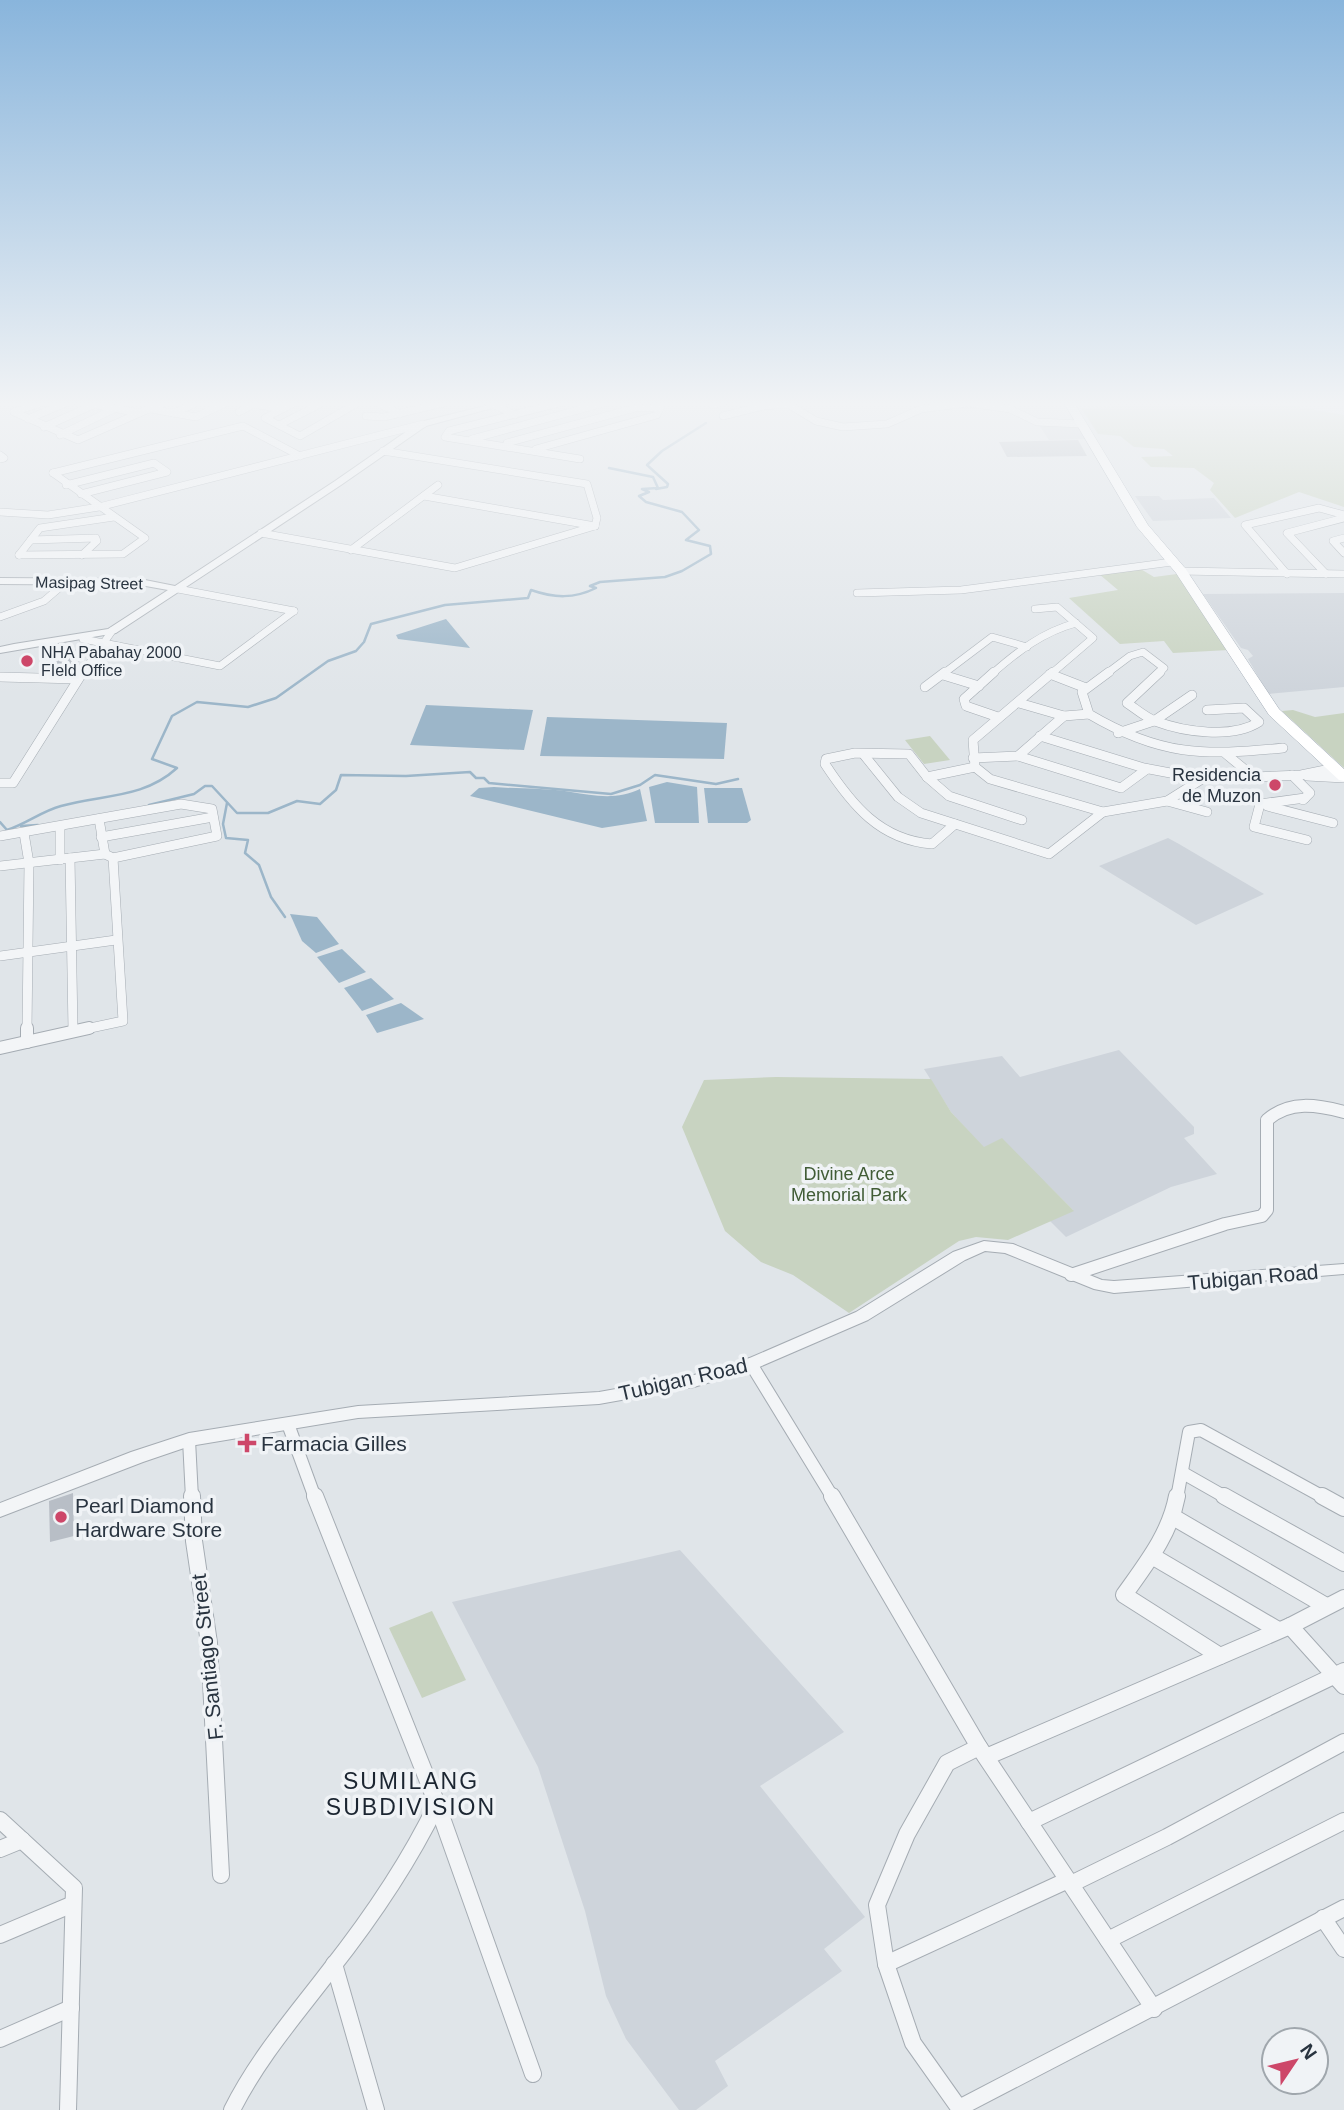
<svg xmlns="http://www.w3.org/2000/svg" width="1344" height="2110" viewBox="0 0 1344 2110" font-family="Helvetica,sans-serif">
  <style>
    .built { fill: #ced4db }
    .green { fill: #c8d3c1 }
    .water { fill: #9cb6c9 }
    .lines { fill: none; stroke-linecap: round; stroke-linejoin: round }
    .stream { stroke: #9cb6c9; stroke-width: 2.5 }
    .building { fill: #b8bec6 }
    .minor-far3-casing { stroke: #a5acb3; stroke-width: 8 }
    .minor-far2-casing { stroke: #a5acb3; stroke-width: 10 }
    .minor-far1-casing { stroke: #a5acb3; stroke-width: 14 }
    .minor-casing { stroke: #a5acb3; stroke-width: 18 }
    .tertiary-casing { stroke: #a5acb3; stroke-width: 2 }
    .primary-casing { stroke: #a0aab5; stroke-width: 1 }
    .minor-far3 { stroke: #f3f5f7; stroke-width: 7 }
    .minor-far2 { stroke: #f3f5f7; stroke-width: 9 }
    .minor-far1 { stroke: #f3f5f7; stroke-width: 12 }
    .minor { stroke: #f3f5f7; stroke-width: 16 }
    .tertiary { fill: #f3f5f7; fill-rule: evenodd }
    .primary { fill: #fff; fill-rule: evenodd }
    .poi-dot { fill: #cd4769; stroke: #f0f3f6; stroke-width: 2.5 }
    .labels { text-anchor: middle; dominant-baseline: central; stroke-width: 7; stroke-linejoin: round; paint-order: stroke }
    .far-street-label { font-size: 16px; fill: #293440; stroke: #f0f3f6 }
    .far-poi-label { font-size: 16px; fill: #293440; stroke: #f0f3f6; text-anchor: start }
    .poi-label { font-size: 18px; fill: #293440; stroke: #f0f3f6; text-anchor: end }
    .park-label { font-size: 18px; fill: #415c36; stroke: #f0f3f6 }
    .near-street-label { font-size: 21px; fill: #293440; stroke: #f0f3f6 }
    .near-poi-label { font-size: 21px; fill: #293440; stroke: #f0f3f6; text-anchor: start }
    .near-neighbourhood-label { font-size: 23px; letter-spacing: 2px; fill: #1b2531; stroke: #f0f3f6 }
  </style>
  <rect width="100%" height="100%" fill="#e0e5e9"/>
  <g class="built">
    <polygon points="1078,424 1087,439 1049,440 1039,425"/>
    <polygon points="1135,496 1159,496 1163,500 1214,498 1231,518 1153,521"/>
    <polygon points="1344,593 1344,687 1268,694 1248,659 1253,656 1248,650 1241,648 1203,594"/>
    <polygon points="1168,838 1179,844 1264,894 1196,925 1099,866"/>
    <polygon points="1119,1050 1194,1127 1194,1134 1184,1138 1217,1174 1171,1187 1066,1237 1050,1221 1073,1210 1046,1183 984,1148 951,1112 924,1069 1002,1056 1020,1077"/>
    <polygon points="680,1550 844,1732 760,1786 865,1917 824,1949 842,1971 715,2061 728,2086 696,2110 679,2110 626,2039 606,1996 585,1911 538,1767 452,1602"/>
  </g>
  <g class="green">
    <polygon points="1107,401 1265,401 1344,415 1344,507 1299,492 1235,518 1210,490 1214,483 1194,468 1151,467 1141,457 1173,456 1164,449 1134,447 1120,436 1098,434 1081,408 1112,407"/>
    <polygon points="1139,568 1154,577 1177,574 1229,650 1173,653 1164,641 1120,644 1069,598 1118,590 1099,574"/>
    <polygon points="1293,710 1315,717 1344,713 1344,768 1282,711"/>
    <polygon points="930,736 950,760 924,764 905,740"/>
    <polygon points="776,1077 931,1079 951,1112 984,1147 1002,1138 1074,1211 1008,1240 976,1237 959,1241 849,1313 793,1275 761,1262 725,1231 682,1127 704,1080"/>
    <polygon points="432,1611 466,1680 422,1698 389,1628"/>
  </g>
  <g class="water">
    <polygon points="446,619 470,648 398,639 396,635"/>
    <polygon points="426,705 533,710 524,750 410,745"/>
    <polygon points="547,717 727,723 724,759 540,756"/>
    <polygon points="667,782 697,787 699,823 655,823 649,787"/>
    <path d="M494,787c25,2 52,1 77,5 23,4 47,8 69,-3l7,32 -45,7 -132,-32 9,-8z"/>
    <polygon points="704,788 742,788 751,820 747,823 708,823"/>
    <polygon points="290,914 317,917 339,944 316,953 302,941"/>
    <polygon points="342,949 366,972 339,983 317,957"/>
    <polygon points="371,978 394,999 362,1011 344,988"/>
    <polygon points="401,1003 424,1019 377,1033 366,1015"/>
  </g>
  <g class="lines">
    <g class="stream">
      <polyline points="656,489 667,487 668,484 647,465 662,451 706,423"/>
      <polyline points="227,803 223,824 226,838 248,840 245,853 259,865 271,897 285,917"/>
      <polyline points="149,805 194,794 205,786 212,786 237,813 268,813 297,801 320,804 336,790 341,775 406,776 470,772 476,778 484,778 489,783 611,794 640,785 655,775 716,784 738,779"/>
      <path d="M0,822l7,8c19,-6 35,-19 54,-24 42,-12 82,-7 116,-38l-25,-9 20,-43 25,-14 51,5 28,-9 52,-37 28,-10 8,-9 7,-18 74,-19 83,-7 3,-8c23,8 43,9 65,-2l-6,-2 10,-4 65,-5 17,-6 29,-17 -1,-8 -24,-6 13,-10 -17,-18 -36,-10 -7,-6 10,-4 -7,-3 16,-1 -5,-11 -44,-9"/>
      <polyline points="21,826 38,825"/>
    </g>
  </g>
  <g class="building">
    <polygon points="1078,440 1087,456 1007,457 999,442"/>
    <polygon points="56,649 87,650 74,670 43,669"/>
    <polygon points="73,1493 74,1536 50,1542 49,1501"/>
  </g>
  <g class="lines">
    <defs>
      <g id="minor-far3">
        <polyline points="76,401 139,413"/>
        <polyline points="298,401 265,418 300,436 361,401"/>
        <polyline points="486,401 515,415"/>
        <polyline points="567,401 449,431 445,437 580,459"/>
        <polyline points="754,401 763,406 788,404 816,421 843,427 887,424 921,409 968,403 1010,409 1037,422 1082,424"/>
        <polyline points="253,404 282,409"/>
        <polyline points="380,404 400,414"/>
        <polyline points="713,405 726,401"/>
        <polyline points="151,409 196,417 230,401"/>
        <polyline points="14,412 78,440 167,401"/>
        <polyline points="14,412 47,401"/>
        <polyline points="239,412 258,402"/>
        <polyline points="174,413 200,401"/>
        <polyline points="366,416 384,417 452,401"/>
        <polyline points="723,416 763,406"/>
        <polyline points="28,419 70,401"/>
        <polyline points="279,425 326,401"/>
        <polyline points="44,427 93,405"/>
        <polyline points="60,435 114,409"/>
        <polyline points="472,439 611,401"/>
        <polyline points="507,443 635,408 660,408"/>
        <polyline points="536,449 657,415 662,403"/>
        <polyline points="383,451 587,484 597,518 595,526"/>
        <polyline points="0,455 4,458 0,459"/>
        <polyline points="53,473 243,426 300,456"/>
        <polyline points="66,485 154,463 167,472 81,494"/>
        <polyline points="424,496 595,526"/>
        <polyline points="0,512 48,515 99,507 423,424"/>
        <polyline points="261,533 455,568 595,526"/>
        <polyline points="1344,538 1333,541 1344,553"/>
        <polyline points="31,540 96,538 97,541 82,555"/>
        <polyline points="351,550 438,485"/>
        <polyline points="19,555 123,554 145,538 53,473"/>
        <polyline points="19,555 40,528 114,517"/>
        <polyline points="1181,571 1344,574"/>
        <polyline points="1287,574 1245,525 1319,508 1344,515"/>
        <polyline points="1326,574 1287,533 1344,518"/>
        <polyline points="178,589 294,611"/>
        <polyline points="857,593 961,590 1172,562"/>
        <polyline points="1035,609 1057,607 1093,638 1051,674"/>
        <polyline points="0,617 44,601 65,583"/>
        <polyline points="83,639 220,666 294,611"/>
        <polyline points="82,674 112,631"/>
        <polyline points="943,674 992,637 1027,647"/>
        <path d="M992,674c26,-23 51,-42 84,-51"/>
        <polyline points="1106,674 1130,656 1143,652 1164,668 1158,674"/>
      </g>
      <g id="minor-far2">
        <polyline points="994,672 964,699 966,706 998,717"/>
        <polyline points="1053,672 973,740 975,767 990,779 1103,812"/>
        <path d="M1109,672l-27,20 7,22c71,42 114,42 194,34"/>
        <path d="M1160,672l-33,31c9,6 18,14 28,18 29,11 77,18 104,1l-15,-14 -37,2"/>
        <polyline points="1050,674 1086,688"/>
        <polyline points="943,675 979,686"/>
        <polyline points="0,677 78,679"/>
        <polyline points="925,687 945,672"/>
        <polyline points="1064,716 1089,714"/>
        <polyline points="1118,733 1154,721 1192,695"/>
        <polyline points="1040,736 1144,768 1202,779"/>
        <polyline points="1226,754 1254,777"/>
        <polyline points="864,755 898,797 921,813 1049,854 1103,812 1167,801 1202,779 1301,775 1335,768"/>
        <polyline points="1018,756 1121,788 1147,769"/>
        <polyline points="973,758 1018,756 1064,716 1019,703"/>
        <polyline points="1292,775 1310,793 1303,800"/>
        <polyline points="1307,776 1344,778"/>
        <polyline points="927,777 975,767"/>
        <polyline points="0,783 13,783 83,672"/>
        <polyline points="1305,798 1260,804 1254,827 1307,840"/>
        <polyline points="1167,801 1207,812"/>
        <polyline points="1267,806 1333,823"/>
        <path d="M955,824l-23,20c-52,-4 -80,-39 -107,-80l1,-5 29,-6 54,1 18,23 22,19 73,24"/>
        <polyline points="60,827 60,860"/>
        <polyline points="24,833 29,863 27,1030"/>
        <polyline points="0,836 181,804 212,809 217,836 113,858"/>
        <polyline points="101,837 213,817"/>
        <polyline points="70,858 73,1030"/>
        <polyline points="0,866 105,854"/>
        <polyline points="0,956 116,940"/>
        <polyline points="81,1030 123,1021 113,858 105,854 99,819"/>
      </g>
      <g id="minor-far1">
        <polyline points="27,1042 27,1028"/>
        <polyline points="0,1048 89,1028"/>
        <path d="M1071,1275l154,-51 37,-8 5,-6v-90c23,-20 50,-15 77,-8"/>
        <polyline points="751,1364 833,1498"/>
        <polyline points="288,1424 315,1498"/>
        <polyline points="189,1440 192,1498"/>
        <polyline points="1183,1473 1227,1498"/>
        <polyline points="1177,1498 1189,1432 1201,1430 1325,1498"/>
      </g>
      <g id="minor">
        <polyline points="192,1496 194,1541 209,1643 221,1875"/>
        <polyline points="315,1496 437,1804 533,2074"/>
        <polyline points="832,1496 979,1747 1154,2009"/>
        <path d="M1177,1496c-7,38 -31,68 -53,99l96,61"/>
        <polyline points="1224,1496 1344,1563"/>
        <polyline points="1322,1496 1344,1508"/>
        <polyline points="1173,1517 1326,1606"/>
        <polyline points="1152,1556 1278,1630"/>
        <polyline points="1290,1626 1344,1686"/>
        <polyline points="979,1747 947,1763 907,1834 877,1905 886,1964 913,2043 959,2108 1344,1908"/>
        <polyline points="986,1757 1290,1626 1344,1598"/>
        <polyline points="0,1820 74,1888 68,2110"/>
        <polyline points="1029,1822 1344,1671"/>
        <polyline points="0,1849 22,1840"/>
        <polyline points="1071,1884 1167,1837 1344,1742"/>
        <polyline points="1323,1918 1344,1949"/>
        <polyline points="0,1935 73,1904"/>
        <polyline points="1108,1940 1344,1821"/>
        <polyline points="334,1964 376,2110"/>
        <polyline points="886,1964 1068,1880"/>
        <polyline points="0,2039 71,2008"/>
        <path d="M232,2110c26,-52 63,-94 98,-140 41,-52 78,-106 107,-166"/>
      </g>
      <g id="tertiary">
        <polygon points="505,401 518,401 426,426 341,485 116,633 0,653 0,647 14,644 108,629 168,590 140,585 0,584 0,578 140,579 175,586 335,481 420,422"/>
        <polygon points="984,1241 1013,1244 1102,1280 1114,1281 1344,1264 1344,1274 1114,1293 1094,1289 1005,1253 985,1251 965,1260 868,1320 757,1368 694,1387 599,1404 358,1418 190,1446 143,1462 0,1517 0,1503 131,1452 189,1433 358,1406 599,1392 694,1375 745,1360 856,1312 953,1252"/>
      </g>
      <polygon id="primary" points="1063,401 1073,401 1148,525 1185,568 1279,709 1344,769 1344,781 1339,780 1269,715 1176,573 1137,527"/>
    </defs>
    <use href="#minor-far3" class="minor-far3-casing"/>
    <use href="#minor-far2" class="minor-far2-casing"/>
    <use href="#minor-far1" class="minor-far1-casing"/>
    <use href="#minor" class="minor-casing"/>
    <use href="#tertiary" class="tertiary-casing"/>
    <use href="#primary" class="primary-casing"/>
    <use href="#minor-far3" class="minor-far3"/>
    <use href="#minor-far2" class="minor-far2"/>
    <use href="#minor-far1" class="minor-far1"/>
    <use href="#minor" class="minor"/>
    <use href="#tertiary" class="tertiary"/>
    <use href="#primary" class="primary"/>
  </g>
  <linearGradient id="sky" x2="0" y2="1"><stop stop-color="#89b5dc"/><stop offset="0.58" stop-color="#f1f3f5"/><stop offset="1" stop-color="#f1f3f5" stop-opacity="0"/></linearGradient>
  <rect width="1344" height="696" fill="url(#sky)"/>
  <g class="poi-dot">
    <circle cx="27" cy="661" r="7"/>
    <circle cx="1275" cy="785" r="7"/>
    <path d="M243.5 1432.5h7v7h7v7h-7v7h-7v-7h-7v-7h7z"/>
    <circle cx="61" cy="1517" r="7"/>
  </g>
  <g class="labels">
    <g class="far-street-label">
      <text transform="translate(89 583) rotate(1)">Masipag Street</text>
    </g>
    <g class="far-poi-label">
      <text x="41" y="652">NHA Pabahay 2000<tspan x="41" dy="18">FIeld Office</tspan></text>
    </g>
    <g class="poi-label">
      <text x="1261" y="775">Residencia<tspan x="1261" dy="21">de Muzon</tspan></text>
    </g>
    <g class="park-label">
      <text x="849" y="1174">Divine Arce<tspan x="849" dy="21">Memorial Park</tspan></text>
    </g>
    <g class="near-street-label">
      <text transform="translate(1253 1277) rotate(-5)">Tubigan Road</text>
      <text transform="translate(683 1379) rotate(-13)">Tubigan Road</text>
      <text transform="translate(207 1657) rotate(-96)">F. Santiago Street</text>
    </g>
    <g class="near-poi-label">
      <text x="261" y="1443">Farmacia Gilles</text>
      <text x="75" y="1505">Pearl Diamond<tspan x="75" dy="24">Hardware Store</tspan></text>
    </g>
    <g class="near-neighbourhood-label">
      <text x="411" y="1781">SUMILANG<tspan x="411" dy="26">SUBDIVISION</tspan></text>
    </g>
  </g>
  <g transform="translate(1295 2061) rotate(55)"><circle r="33" fill="#f0f3f6" stroke="#a0a7ad" stroke-width="2"/>
  <path d="M0-5L12 26L0 18L-12 26Z" fill="#cd4769"/>
  <text y="-10" font-size="19" font-weight="bold" text-anchor="middle" fill="#293440">N</text>
  </g>
</svg>
